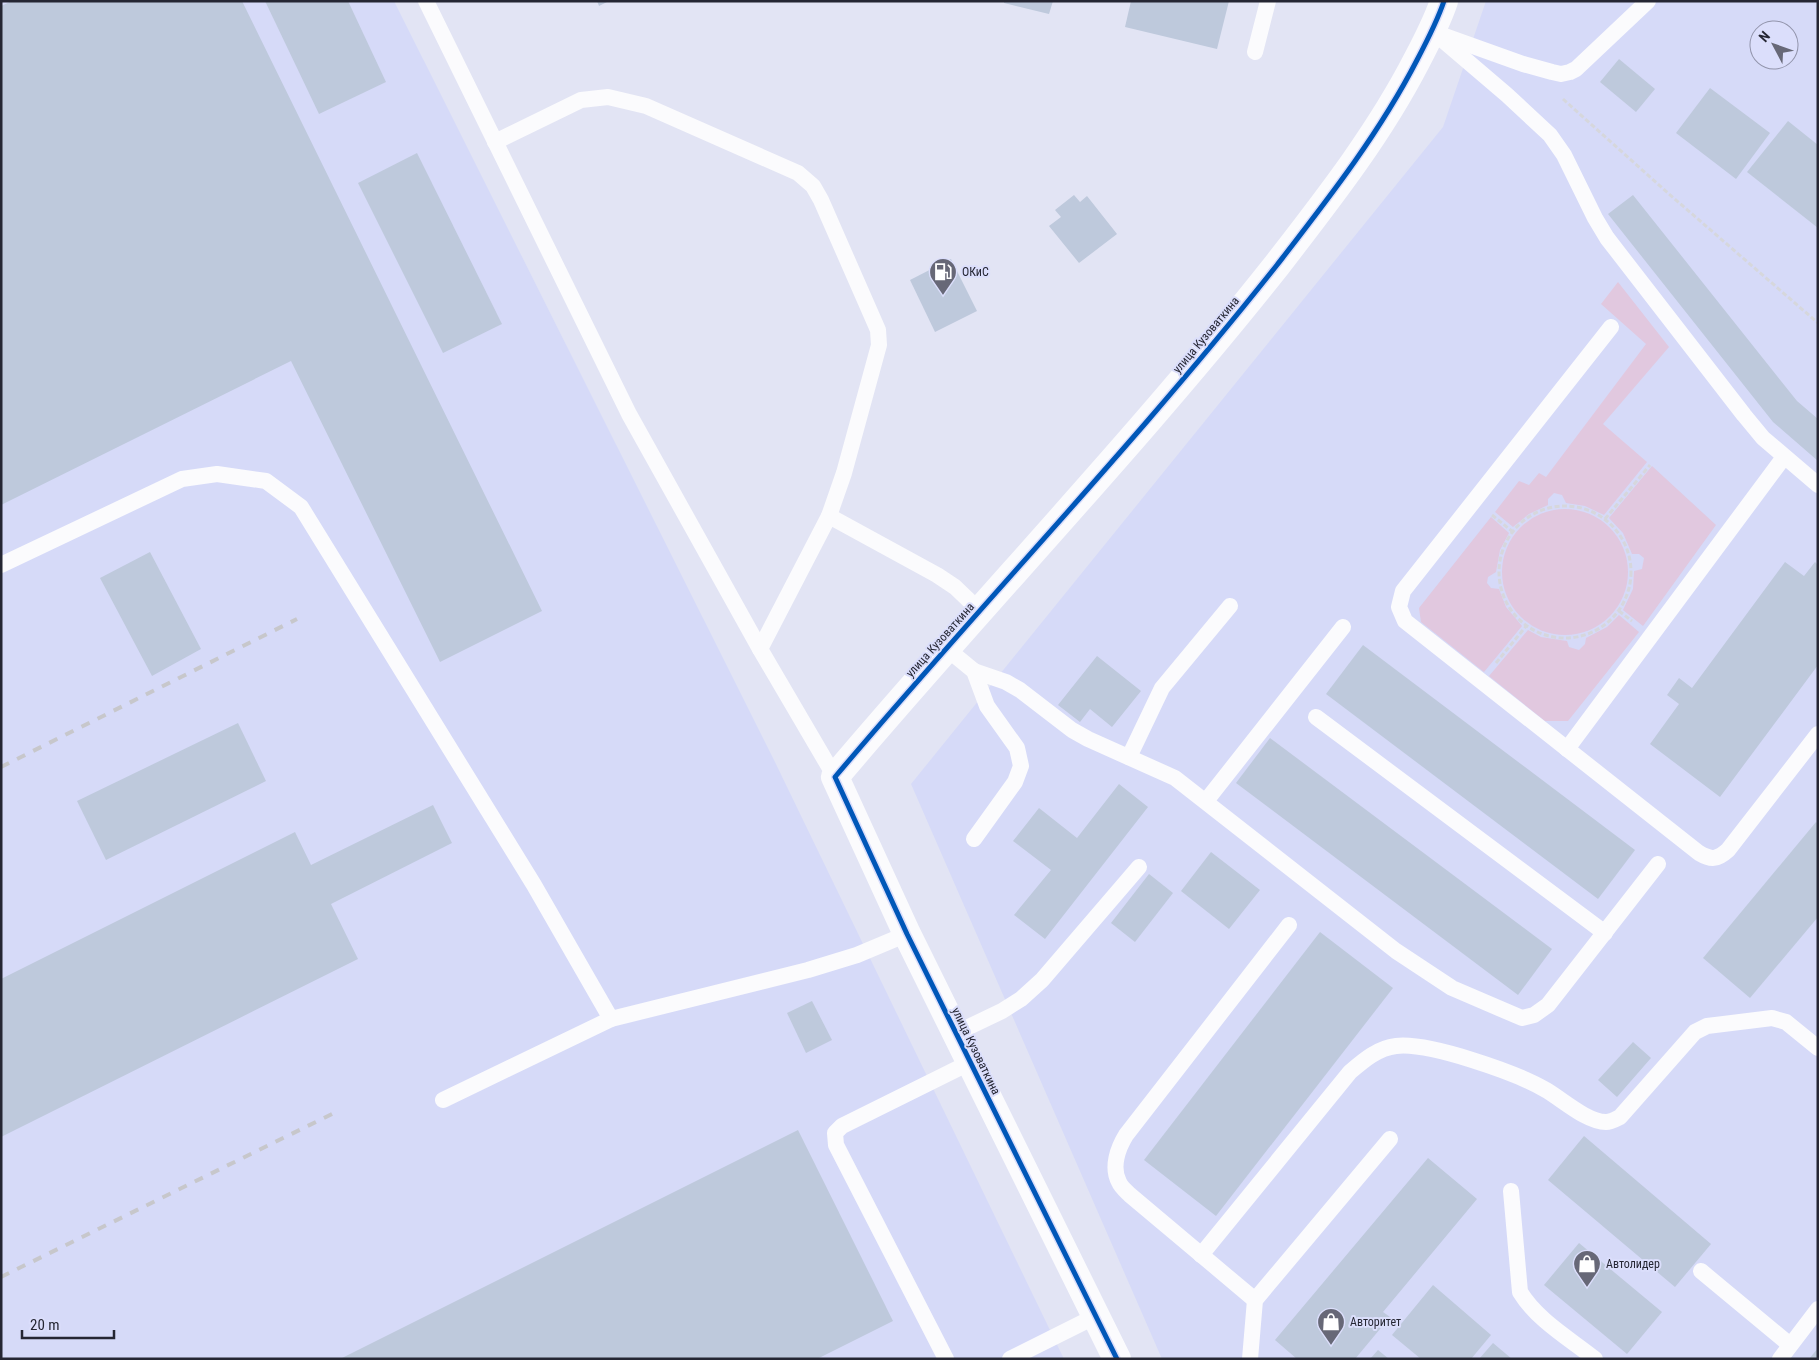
<svg xmlns="http://www.w3.org/2000/svg" width="1819" height="1360" viewBox="0 0 1819 1360" font-family="'Roboto Condensed',sans-serif">
  <style>
    .built { fill: #d6daf8; fill-rule: evenodd }
    .green { fill: #e1c8df }
    .building { fill: #bec9dc }
    .lines { fill: none; stroke-linecap: round; stroke-linejoin: round }
    .path { stroke: #d6d7dc; stroke-width: 3; stroke-dasharray: 5 2.5; stroke-linecap: butt }
    .service { stroke: #fbfbfd; stroke-width: 16 }
    .minor { stroke: #fbfbfd; stroke-width: 28 }
    .rail { stroke: #c7c7cb; stroke-width: 4; stroke-dasharray: 9 9; stroke-linecap: butt }
    .cycleway-casing { stroke: #dbdefb; stroke-width: 8 }
    .cycleway { stroke: #0057b8; stroke-width: 5 }
    .labels { text-anchor: middle; dominant-baseline: central; stroke-width: 4; stroke-linejoin: round; paint-order: stroke }
    .poi-label { font-size: 12px; fill: #252633; stroke: #dbdefb; text-anchor: start }
    .street-label { font-size: 12px; fill: #252633; stroke: #dbdefb }
  </style>
  <rect width="100%" height="100%" fill="#e2e4f4"/>
  <g class="built">
    <polygon points="1,1 394,1 774,760 1064,1359 1,1359"/>
    <path d="M1486,1h332v1358h-656l-251,-575 532,-657zM1759,30h30v30h-30z"/>
  </g>
  <g class="green">
    <polygon points="1618,282 1669,347 1603,424 1647,462 1604,515 1585,506 1566,503 1562,495 1554,493 1548,499 1548,505 1529,514 1513,527 1495,512 1519,481 1529,485 1539,473 1546,477 1646,344 1601,304"/>
    <polygon points="1652,466 1716,525 1643,626 1623,610 1633,589 1634,571 1642,569 1644,558 1639,554 1632,554 1623,533 1609,518"/>
    <circle cx="1565" cy="572" r="63"/>
    <polygon points="1491,517 1509,533 1500,550 1496,572 1488,577 1487,583 1491,588 1499,589 1506,607 1522,626 1484,672 1421,622 1419,608"/>
    <polygon points="1619,615 1639,632 1568,721 1545,721 1489,676 1528,630 1541,637 1567,641 1569,647 1579,650 1585,644 1586,638 1607,627"/>
  </g>
  <g class="building">
    <polygon points="12,1 242,1 542,611 440,662 291,361 1,505 1,6"/>
    <polygon points="265,1 348,1 386,82 319,114"/>
    <polygon points="597,1 609,1 599,6"/>
    <polygon points="1004,1 1053,1 1049,14 1004,3"/>
    <polygon points="1131,1 1229,1 1217,49 1125,27"/>
    <polygon points="1619,59 1655,89 1636,112 1600,82"/>
    <polygon points="1710,88 1770,133 1736,179 1676,133"/>
    <polygon points="1788,121 1818,145 1818,228 1747,172"/>
    <polygon points="417,153 502,324 443,353 358,183"/>
    <polygon points="1074,195 1080,202 1087,196 1117,234 1079,263 1049,226 1061,217 1055,210"/>
    <polygon points="1633,195 1797,401 1818,419 1818,461 1773,422 1608,214"/>
    <polygon points="951,259 977,311 935,332 910,280"/>
    <polygon points="150,552 201,649 152,676 100,578"/>
    <polygon points="1785,562 1804,576 1815,562 1818,565 1818,665 1720,797 1650,744 1679,704 1667,695 1679,678 1692,688"/>
    <polygon points="1363,645 1635,850 1598,899 1326,694"/>
    <polygon points="1097,656 1141,691 1112,727 1090,709 1080,722 1058,705"/>
    <polygon points="238,723 266,781 106,860 77,801"/>
    <polygon points="1270,738 1552,949 1518,995 1236,783"/>
    <polygon points="1119,784 1148,807 1045,939 1014,915 1051,870 1013,841 1039,808 1077,838"/>
    <polygon points="433,805 452,843 331,904 358,959 1,1137 1,979 295,832 311,865"/>
    <polygon points="1816,822 1818,824 1818,917 1750,998 1703,958"/>
    <polygon points="1211,852 1260,890 1229,929 1181,891"/>
    <polygon points="1149,874 1173,893 1135,942 1111,923"/>
    <polygon points="1320,932 1393,988 1216,1216 1144,1160"/>
    <polygon points="812,1001 832,1040 806,1053 787,1013"/>
    <polygon points="1633,1042 1651,1058 1617,1097 1598,1080"/>
    <polygon points="798,1130 893,1321 817,1359 340,1359"/>
    <polygon points="1584,1136 1711,1244 1675,1287 1548,1180"/>
    <polygon points="1428,1158 1477,1199 1383,1312 1390,1317 1355,1359 1297,1359 1275,1340"/>
    <polygon points="1579,1243 1662,1312 1627,1354 1544,1285"/>
    <polygon points="1433,1285 1491,1335 1471,1359 1421,1359 1392,1335"/>
    <polygon points="1493,1343 1512,1359 1479,1359"/>
    <polygon points="1818,1348 1818,1359 1809,1359"/>
    <polygon points="1378,1350 1389,1359 1370,1359"/>
  </g>
  <g class="lines">
    <g class="path">
      <polyline points="1563,99 1669,194 1818,323"/>
      <circle cx="1565" cy="572" r="66"/>
      <polyline points="1492,515 1513,532"/>
      <polyline points="1605,519 1650,465"/>
      <polyline points="1619,611 1632,621"/>
      <polyline points="1496,663 1527,625"/>
    </g>
    <g class="service">
      <polyline points="426,1 629,414 760,649 835,777"/>
      <polyline points="1432,31 1507,95 1550,135 1564,155 1595,218 1607,238 1744,415 1763,438 1818,485"/>
      <polyline points="1442,35 1523,64 1552,72 1561,74 1570,72 1576,69 1648,1"/>
      <polyline points="1255,52 1268,1"/>
      <polyline points="495,142 581,100 608,97 646,106 798,173 813,186 821,200 878,330 879,345 844,473 829,516 760,649"/>
      <path d="M1611,327l-208,264 -4,16 6,14 294,232c12,7 18,7 29,-3l90,-116"/>
      <polyline points="829,516 937,575 955,587 980,611"/>
      <polyline points="1,565 182,479 217,474 266,481 301,507 534,885 611,1019"/>
      <polyline points="946,648 974,671 987,706 1017,748 1021,766 1015,782 974,839"/>
      <polyline points="974,671 1006,682 1020,690 1072,730 1088,739 1175,778 1396,951 1452,988 1522,1018 1534,1015 1548,1005 1658,864"/>
      <polyline points="1316,717 1605,933"/>
      <polyline points="1567,749 1784,457"/>
      <polyline points="1129,757 1162,688 1230,606"/>
      <polyline points="1206,801 1343,627"/>
      <polyline points="956,1033 1002,1011 1021,999 1042,980 1139,867"/>
      <polyline points="443,1100 611,1019 808,970 857,955 907,934"/>
      <path d="M1511,1191l9,101c17,28 50,47 75,67"/>
      <path d="M1201,1255l149,-183c14,-12 28,-24 46,-26 33,-4 121,27 150,44 17,10 41,32 60,32 5,0 10,-3 14,-5l75,-85 12,-6 65,-8 14,4 32,26"/>
      <polyline points="1701,1271 1790,1345"/>
      <path d="M1255,1300l-125,-105c-4,-4 -9,-8 -11,-13 -8,-15 -1,-34 7,-47l163,-210"/>
      <polyline points="946,1359 836,1145 835,1133 842,1126 971,1062"/>
      <polyline points="1010,1359 1096,1316"/>
      <polyline points="1250,1359 1255,1300 1390,1139"/>
      <polyline points="1780,1359 1818,1309"/>
    </g>
    <path class="minor" d="M1117,1359l-210,-425 -72,-157c146,-173 302,-335 442,-512 51,-66 102,-131 140,-205 10,-19 20,-38 27,-59"/>
    <g class="rail">
      <polyline points="1,767 297,619"/>
      <polyline points="1,1277 334,1113"/>
    </g>
    <defs>
      <path id="cycleway" d="M1117,1359l-210,-425 -72,-157c146,-173 302,-335 442,-512 51,-66 102,-131 140,-205 10,-19 20,-38 27,-59"/>
    </defs>
    <use href="#cycleway" class="cycleway-casing"/>
    <use href="#cycleway" class="cycleway"/>
  </g>
  <defs>
    <symbol id="fuel-pin" viewBox="-11 -11 22 30"><path d="M0 17L-7.5 6A9.5 9.5 0 1 1 7.5 6Z" fill="#676877" stroke="#dbdefb"/><path d="M-5.5-6h7V0h2V4h1.3V-2.5L3-4.5l.8-.8L6-3V5H2.5V1h-1V6h-7ZM-4.2-4.7v3.2H.2V-4.7Z" fill="#fff"/></symbol>
    <symbol id="shop-pin" viewBox="-11 -11 22 30"><path d="M0 17L-7.5 6A9.5 9.5 0 1 1 7.5 6Z" fill="#676877" stroke="#dbdefb"/><path d="M-5-2.5h2.3a2.7 3.5 0 0 1 5.4 0H5L5.5 6h-11ZM-1.5-2.5h3a1.5 2.3 0 0 0-3 0Z" fill="#fff"/></symbol>
  </defs>
  <g fill-rule="evenodd">
    <use href="#fuel-pin" x="927" y="256" width="32" height="43"/>
    <use href="#shop-pin" x="1571" y="1248" width="32" height="43"/>
    <use href="#shop-pin" x="1315" y="1306" width="32" height="43"/>
  </g>
  <g class="labels">
    <g class="poi-label">
      <text x="962" y="272">ОКиС</text>
      <text x="1606" y="1264">Автолидер</text>
      <text x="1350" y="1322">Авторитет</text>
    </g>
    <g class="street-label">
      <text transform="translate(1206 335) rotate(-50)">улица Кузоваткина</text>
      <text transform="translate(940 640) rotate(-48)">улица Кузоваткина</text>
      <text transform="translate(976 1051) rotate(64)">улица Кузоваткина</text>
    </g>
  </g>
  <rect width="1819" height="1360" fill="none" stroke="#252633" stroke-width="5"/>
  <g transform="translate(1774 45) rotate(311)"><circle r="24" fill="#dbdefb" stroke="#9294ab"/>
  <path d="M0-4L9 19L0 12L-9 19Z" fill="#676877"/>
  <text y="-8" font-size="14" font-weight="bold" text-anchor="middle" fill="#252633">N</text>
  </g>
  <path d="M22 1330v8h92v-8" fill="none" stroke="#252633" stroke-width="2.5"/>
  <text x="30" y="1330" font-size="15" fill="#252633" stroke="#dbdefb" stroke-width="4" paint-order="stroke">20 m</text>
</svg>
